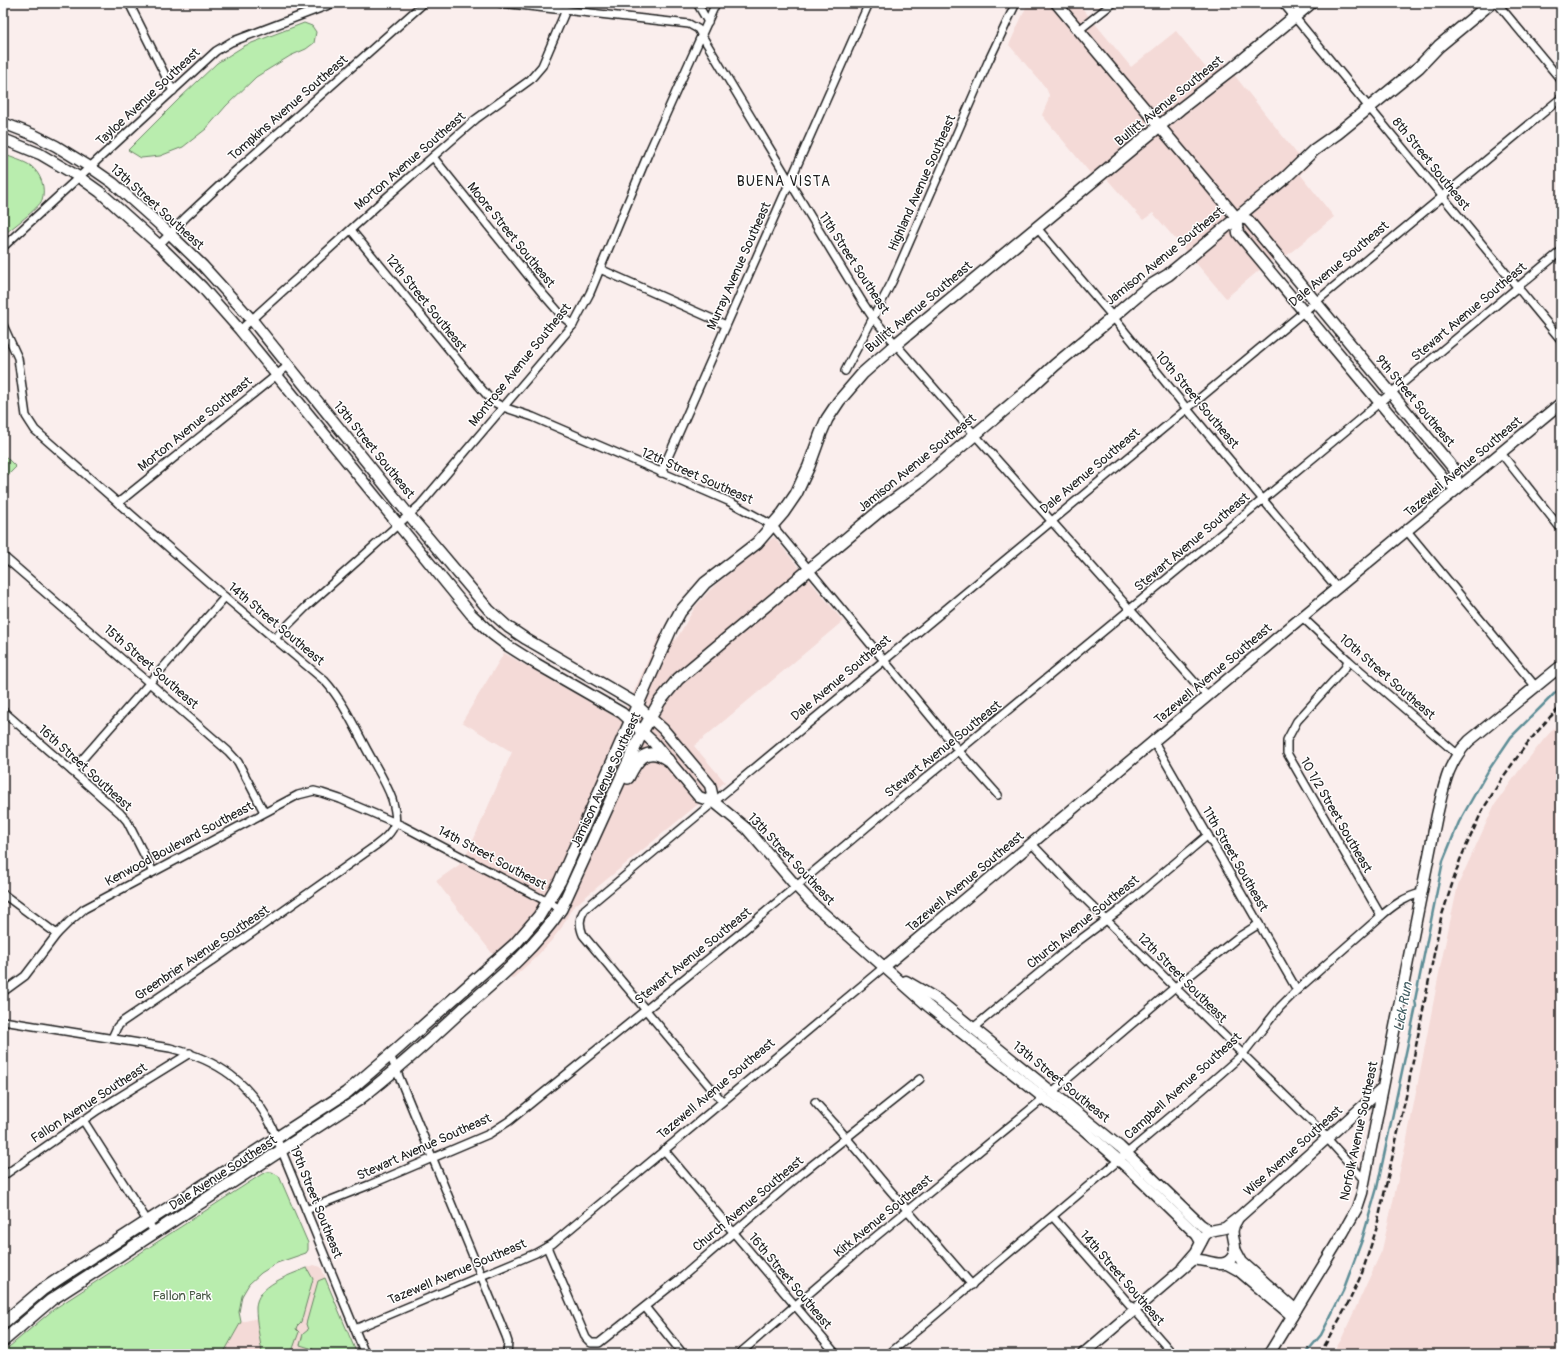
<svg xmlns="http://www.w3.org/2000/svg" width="1564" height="1357" viewBox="0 0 1564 1357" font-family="Pangolin,sans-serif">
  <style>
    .built { fill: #f4dad7 }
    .green { fill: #b9edae; stroke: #6a8465 }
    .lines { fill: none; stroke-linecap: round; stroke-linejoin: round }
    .stream { stroke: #5d8d96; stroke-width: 2.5 }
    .street-casing { stroke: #1c1c1c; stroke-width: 10 }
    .secondary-casing { stroke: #1c1c1c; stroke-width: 13 }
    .primary-casing { stroke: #1c1c1c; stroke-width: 14 }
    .street { stroke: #fff; stroke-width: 7 }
    .secondary { stroke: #fff; stroke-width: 10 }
    .primary { stroke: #fff; stroke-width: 11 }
    .rail { stroke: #1c1c1c; stroke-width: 2.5; stroke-dasharray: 6 3; stroke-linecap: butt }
    .labels { text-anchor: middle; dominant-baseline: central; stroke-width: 3; stroke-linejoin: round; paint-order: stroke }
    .street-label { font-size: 13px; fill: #1c1c1c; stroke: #fff }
    .park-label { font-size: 13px; fill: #4b5b48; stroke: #fff }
    .neighbourhood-label { font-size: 14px; letter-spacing: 1px; fill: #1c1c1c; stroke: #fff }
    .water-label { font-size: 14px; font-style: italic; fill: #425e63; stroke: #fff }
  </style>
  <rect width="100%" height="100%" fill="#faeeed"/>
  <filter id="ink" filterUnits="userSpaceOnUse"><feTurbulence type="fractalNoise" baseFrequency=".025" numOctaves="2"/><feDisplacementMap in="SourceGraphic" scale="8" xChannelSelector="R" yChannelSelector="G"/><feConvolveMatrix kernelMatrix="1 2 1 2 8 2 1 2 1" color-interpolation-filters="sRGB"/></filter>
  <g filter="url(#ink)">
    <g class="built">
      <polygon points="1028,3 1078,3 1131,67 1176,31 1210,73 1224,62 1308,168 1300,174 1334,217 1285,257 1281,252 1226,298 1153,213 1143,220 1107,179 1100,185 1042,115 1048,101 1049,95 1046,88 1009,45"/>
      <polygon points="774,537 843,621 694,746 725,782 572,908 562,927 551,941 536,957 512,979 436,881 459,865 469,850 512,752 462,722 504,653 621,720 660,634 676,640 695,607 710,590 727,575"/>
      <polygon points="1561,721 1561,1354 1332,1354 1341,1340 1382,1250 1407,1139 1441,963 1458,885 1494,806 1518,772 1545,738"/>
      <polygon points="314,1265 321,1267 357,1354 223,1354 241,1322 258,1318 256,1307 257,1302 269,1286 280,1279"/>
    </g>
    <g class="green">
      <polygon points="304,23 312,26 316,32 314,43 306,49 290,56 256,77 226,106 206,129 183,147 160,156 141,158 128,150 180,98 217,63 244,46"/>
      <path d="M3,154c9,4 21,7 28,12 10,8 15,22 11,34 -3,8 -31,29 -39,35z"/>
      <polygon points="3,454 16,467 3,480"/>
      <polygon points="267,1172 272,1172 279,1176 308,1243 308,1250 306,1253 277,1263 261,1273 249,1284 242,1296 239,1312 241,1322 223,1354 3,1354 3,1352 54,1309 262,1174"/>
      <path d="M307,1268l6,11 -12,43 -4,4 -1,3 3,3 -8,22 -29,-1c-2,-14 -6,-31 -6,-45 0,-23 34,-33 51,-40z"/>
      <polygon points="325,1278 357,1354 312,1354 313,1349 300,1345 303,1334 308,1330 306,1324 318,1281"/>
    </g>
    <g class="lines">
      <polyline class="stream" points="1305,1354 1321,1335 1343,1291 1362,1240 1377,1188 1416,1006 1415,1000 1443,861 1459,822 1488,771 1511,737 1561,687"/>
      <defs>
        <g id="street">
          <polyline points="129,3 173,91"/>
          <polyline points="500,3 689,24 698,29 832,252 863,303 873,318 975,435 1207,696"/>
          <polyline points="697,3 708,22"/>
          <polyline points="1283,3 1561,340"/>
          <polyline points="1497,3 1561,80"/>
          <polyline points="1079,30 1113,3"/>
          <polyline points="433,157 543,294 563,317 573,325"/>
          <polyline points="1037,228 1113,317 1187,409 1337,588"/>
          <polyline points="351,230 479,386 492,401 503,407 533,417 705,491 728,501 772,525 959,751 998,795"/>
          <polyline points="159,245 186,217 233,173 424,3"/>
          <polyline points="3,247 216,51 231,42 334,3"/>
          <polyline points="600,269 726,325"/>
          <path d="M3,325l15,33 8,58 9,14 190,167 100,84c18,20 30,47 43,71 8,15 18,30 24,47 2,7 5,17 3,24 -3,10 -12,17 -20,23l-164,116 -89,60 -5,5 -5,11"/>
          <polyline points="240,330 380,203 476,119 530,80 542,66 566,10"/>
          <polyline points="845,371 892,282 988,62 1016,3"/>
          <polyline points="1501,453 1561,529"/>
          <polyline points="661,473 869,3"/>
          <polyline points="118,503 289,365"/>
          <polyline points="1407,531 1536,687"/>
          <polyline points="3,556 228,751 238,762 264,812"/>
          <polyline points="1302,617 1348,660 1457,754"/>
          <polyline points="275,638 306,607 420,505 573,325 590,293 648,154 716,3"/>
          <polyline points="1348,660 1345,668 1297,721 1287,740 1287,753 1381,916"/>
          <polyline points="3,711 120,813 127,821 153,872"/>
          <polyline points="1153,740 1297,990"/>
          <polyline points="72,771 225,597"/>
          <polyline points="1032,844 1072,886 1317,1127 1365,1181"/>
          <polyline points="3,894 57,934"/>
          <polyline points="3,992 25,976 57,934 69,922 84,909 298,795 314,791 322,793 340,799 403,826 561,909"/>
          <path d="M3,1021l167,27c48,12 80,34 102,79l93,227"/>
          <polyline points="973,1028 1069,948 1117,912 1208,835"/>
          <polyline points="390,1055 506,1336 508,1342 507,1354"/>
          <polyline points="1052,1092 1174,988 1237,938 1259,924"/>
          <path d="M722,1101l-139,-166c-4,-10 -4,-17 2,-26l976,-811"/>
          <polyline points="815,1102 834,1123 889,1189 972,1285"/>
          <polyline points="83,1120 155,1233"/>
          <polyline points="664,1150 836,1354"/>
          <polyline points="3,1176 98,1110 190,1053"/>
          <polyline points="306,1210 369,1185 489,1134 509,1121 744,930 899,800 1324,449 1561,251"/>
          <polyline points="1053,1217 1173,1354"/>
          <polyline points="547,1247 586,1338 591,1343 599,1343 682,1277 801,1174 920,1079"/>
          <polyline points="645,1307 683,1354"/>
          <polyline points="355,1329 536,1253 552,1244 884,967"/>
          <polyline points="739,1354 863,1247 1044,1098"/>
          <path d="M889,1354l313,-264 40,-35 38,-48 17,-17 84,-74c13,-11 24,-19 40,-23"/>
        </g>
        <g id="secondary">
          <polyline points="1056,3 1236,217 1238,233 1447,483 1458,487 1454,469 1248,220 1236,217"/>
          <polyline points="3,123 34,135 56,146 90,167 113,183 170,234 203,266 252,320 409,515 489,610 508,627 526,639 632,701 663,729 710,785 714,802"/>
          <polyline points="3,139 40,154 79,177 100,192 159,245 202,287 240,330 471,614 492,634 508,646 535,663 622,713 653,742 699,797 714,802 747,829 796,886 813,904 928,1006 1083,1129 1129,1169 1197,1235 1201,1242"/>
          <polyline points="884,967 1302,617 1561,403"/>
          <polyline points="906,981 937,999 1120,1147 1201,1225 1210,1231"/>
          <polyline points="1235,1249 1242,1262 1296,1310"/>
          <polyline points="1219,1264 1227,1264 1238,1270 1292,1316"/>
          <polyline points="1183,1267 1196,1252 1205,1235 1210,1231 1225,1228 1239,1217 1382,1089"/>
          <path d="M1083,1354l110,-94c12,-3 31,12 40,-4 7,-13 -7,-21 4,-36"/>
          <path d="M1269,1354l74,-121 14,-25 5,-15 75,-378c7,-29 10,-52 32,-74l92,-75"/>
        </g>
        <g id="primary">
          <path d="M628,778c9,-19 19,-33 40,-18"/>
          <polyline points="3,1323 42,1290 63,1276 346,1093 396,1050 515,944 539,916 560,881 671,629 680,612 705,583 757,543 783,513 796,494 809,466 821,433 827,419 839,401 863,373 896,344 1180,109 1233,68 1311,3"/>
          <path d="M3,1341l48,-41 306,-199c37,-29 72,-60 106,-92 36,-31 72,-61 98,-100l81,-177 18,-31 18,-22 205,-171 37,-27 108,-91 27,-25 58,-48 35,-30 20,-12 118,-98 28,-27 24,-17 81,-66 20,-21 52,-43"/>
        </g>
      </defs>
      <use href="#street" class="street-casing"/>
      <use href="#secondary" class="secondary-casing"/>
      <use href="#primary" class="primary-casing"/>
      <use href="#street" class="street"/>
      <use href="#secondary" class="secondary"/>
      <use href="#primary" class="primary"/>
      <polyline class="rail" points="1320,1354 1348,1304 1362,1273 1376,1230 1407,1092 1441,918 1460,860 1482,811 1503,777 1526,745 1550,717 1561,707"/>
    </g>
  </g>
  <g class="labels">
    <g class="street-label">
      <text transform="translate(148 97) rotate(-43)">Tayloe Avenue Southeast</text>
      <text transform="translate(1169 101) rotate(-39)">Bullitt Avenue Southeast</text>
      <text transform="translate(288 108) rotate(-41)">Tompkins Avenue Southeast</text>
      <text transform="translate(410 161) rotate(-41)">Morton Avenue Southeast</text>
      <text transform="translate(1431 164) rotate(51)">8th Street Southeast</text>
      <text transform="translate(922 183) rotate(-66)">Highland Avenue Southeast</text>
      <text transform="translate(157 207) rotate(42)">13th Street Southeast</text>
      <text transform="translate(511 235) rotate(51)">Moore Street Southeast</text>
      <text transform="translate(1165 256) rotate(-39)">Jamison Avenue Southeast</text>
      <text transform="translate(854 263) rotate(57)">11th Street Southeast</text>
      <text transform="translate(1339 264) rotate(-40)">Dale Avenue Southeast</text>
      <text transform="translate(739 266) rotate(-66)">Murray Avenue Southeast</text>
      <text transform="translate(426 303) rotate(51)">12th Street Southeast</text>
      <text transform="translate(919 307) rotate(-40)">Bullitt Avenue Southeast</text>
      <text transform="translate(1469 312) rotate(-40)">Stewart Avenue Southeast</text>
      <text transform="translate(520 365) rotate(-51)">Montrose Avenue Southeast</text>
      <text transform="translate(1197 400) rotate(50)">10th Street Southeast</text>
      <text transform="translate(1415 401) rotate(50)">9th Street Southeast</text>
      <text transform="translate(195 424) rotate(-39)">Morton Avenue Southeast</text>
      <text transform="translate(374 450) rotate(51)">13th Street Southeast</text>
      <text transform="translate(917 463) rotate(-39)">Jamison Avenue Southeast</text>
      <text transform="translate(1463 467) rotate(-40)">Tazewell Avenue Southeast</text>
      <text transform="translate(1090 471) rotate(-40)">Dale Avenue Southeast</text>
      <text transform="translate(697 476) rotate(24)">12th Street Southeast</text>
      <text transform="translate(1192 542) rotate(-40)">Stewart Avenue Southeast</text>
      <text transform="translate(276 624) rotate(40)">14th Street Southeast</text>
      <text transform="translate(151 667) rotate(41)">15th Street Southeast</text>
      <text transform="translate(1213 674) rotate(-40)">Tazewell Avenue Southeast</text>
      <text transform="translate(1387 677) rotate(41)">10th Street Southeast</text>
      <text transform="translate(841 678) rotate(-40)">Dale Avenue Southeast</text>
      <text transform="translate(943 749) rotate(-39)">Stewart Avenue Southeast</text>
      <text transform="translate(85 768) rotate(42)">16th Street Southeast</text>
      <text transform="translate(606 780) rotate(-65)">Jamison Avenue Southeast</text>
      <text transform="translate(1336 815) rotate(60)">10 1/2 Street Southeast</text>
      <text transform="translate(179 844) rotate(-28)">Kenwood Boulevard Southeast</text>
      <text transform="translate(492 858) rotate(28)">14th Street Southeast</text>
      <text transform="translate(791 859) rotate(47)">13th Street Southeast</text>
      <text transform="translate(1235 859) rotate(60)">11th Street Southeast</text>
      <text transform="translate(965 882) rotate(-40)">Tazewell Avenue Southeast</text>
      <text transform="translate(1083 922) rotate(-39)">Church Avenue Southeast</text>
      <text transform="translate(202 953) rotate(-34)">Greenbrier Avenue Southeast</text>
      <text transform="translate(693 956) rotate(-39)">Stewart Avenue Southeast</text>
      <text transform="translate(1182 978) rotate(45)">12th Street Southeast</text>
      <text transform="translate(1061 1082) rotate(39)">13th Street Southeast</text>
      <text transform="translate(1183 1086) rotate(-42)">Campbell Avenue Southeast</text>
      <text transform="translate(716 1089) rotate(-40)">Tazewell Avenue Southeast</text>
      <text transform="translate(89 1103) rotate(-33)">Fallon Avenue Southeast</text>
      <text transform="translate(1359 1131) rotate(-78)">Norfolk Avenue Southeast</text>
      <text transform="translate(424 1147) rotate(-24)">Stewart Avenue Southeast</text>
      <text transform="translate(1293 1151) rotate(-42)">Wise Avenue Southeast</text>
      <text transform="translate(223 1173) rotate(-33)">Dale Avenue Southeast</text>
      <text transform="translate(316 1202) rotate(68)">19th Street Southeast</text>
      <text transform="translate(748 1204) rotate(-40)">Church Avenue Southeast</text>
      <text transform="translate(883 1216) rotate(-39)">Kirk Avenue Southeast</text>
      <text transform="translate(457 1272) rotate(-23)">Tazewell Avenue Southeast</text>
      <text transform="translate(1122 1278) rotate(49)">14th Street Southeast</text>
      <text transform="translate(790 1281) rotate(50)">16th Street Southeast</text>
    </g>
    <g class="park-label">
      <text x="182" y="1296">Fallon Park</text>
    </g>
    <g class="neighbourhood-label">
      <text x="784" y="181">BUENA VISTA</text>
    </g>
    <g class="water-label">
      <text transform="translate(1403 1007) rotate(-79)">Lick Run</text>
    </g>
  </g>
  <rect width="1564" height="1357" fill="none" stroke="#fff" stroke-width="16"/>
  <rect x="8" y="8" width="1548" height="1341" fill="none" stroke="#1c1c1c" stroke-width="1.5" filter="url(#ink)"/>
</svg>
